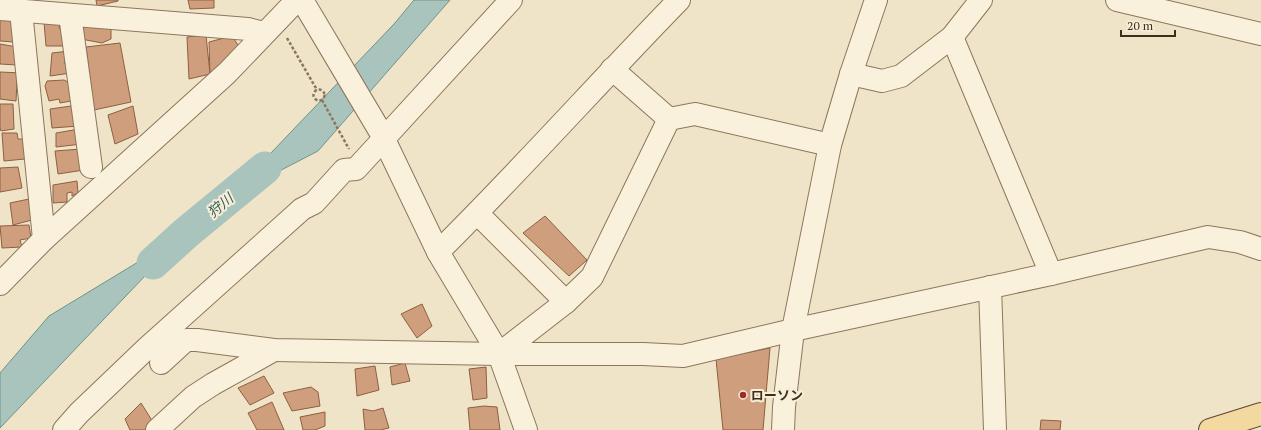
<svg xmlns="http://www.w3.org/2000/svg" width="1261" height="430" viewBox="0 0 1261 430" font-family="'PT Serif','Noto Sans JP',serif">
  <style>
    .water { fill: #a9c4bc; stroke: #6f938a }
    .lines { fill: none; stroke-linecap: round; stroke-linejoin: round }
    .river { stroke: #a9c4bc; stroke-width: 33 }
    .building { fill: #cf9f7d; stroke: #8d5f41 }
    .minor-casing { stroke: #8d765c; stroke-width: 24 }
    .major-casing { stroke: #5b4430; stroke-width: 24 }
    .path { stroke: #8d765c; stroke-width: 2.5; stroke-dasharray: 3 2; stroke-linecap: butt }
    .minor { stroke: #faf1dc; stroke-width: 22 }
    .major { stroke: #f3d9a0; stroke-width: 22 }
    .poi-dot { fill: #9e2a2b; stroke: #f7eed8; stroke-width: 1.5 }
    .labels { text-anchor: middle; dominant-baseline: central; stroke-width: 4; stroke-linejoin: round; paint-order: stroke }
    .poi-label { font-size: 13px; font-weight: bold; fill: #3d2e20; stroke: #f7eed8; text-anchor: start }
    .water-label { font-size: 14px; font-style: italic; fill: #2f5d5a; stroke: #f7eed8 }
  </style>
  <rect width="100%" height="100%" fill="#f0e4c8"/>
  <g class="water">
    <polygon points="414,0 450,0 318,151 229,197 394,24"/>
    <polygon points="186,233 0,428 0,373 49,316"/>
  </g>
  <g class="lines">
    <polyline class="river" points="153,263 186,233 265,168"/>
  </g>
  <g class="building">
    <polygon points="96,0 118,0 118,1 97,6"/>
    <polygon points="188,0 214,0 214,8 190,9"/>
    <polygon points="0,19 14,20 14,42 0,41"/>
    <polygon points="61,21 59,28 63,28 63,46 46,46 44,22"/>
    <polygon points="84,25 111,29 111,39 102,43 81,39"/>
    <polygon points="206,35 210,74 189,79 187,37"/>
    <polygon points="232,36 240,48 210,74 209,42"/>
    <polygon points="120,43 131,102 94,110 86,47"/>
    <polygon points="0,44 17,47 17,65 0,64"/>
    <polygon points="69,51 69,61 64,62 71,73 50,76 52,53"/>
    <polygon points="0,72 22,73 17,81 16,101 0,99"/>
    <polygon points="64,80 72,84 71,101 60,103 59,99 49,101 45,86 47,81"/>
    <polygon points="0,104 13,104 14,129 1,131 0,128"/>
    <polygon points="78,105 79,126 52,128 50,109"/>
    <polygon points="133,106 138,134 115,144 108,115"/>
    <polygon points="79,129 82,144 56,147 56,133"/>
    <polygon points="2,133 17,133 18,139 23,139 25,159 4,161"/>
    <polygon points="81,149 84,170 58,174 55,151"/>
    <polygon points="18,167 22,188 0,192 0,168"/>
    <polygon points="77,181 78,193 72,196 72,192 67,193 67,202 53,203 53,185"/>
    <polygon points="29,199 32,220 13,225 10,203"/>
    <polygon points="545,216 587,260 569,276 523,233"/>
    <polygon points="29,225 31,238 20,240 22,247 2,248 0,226"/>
    <polygon points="422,304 432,326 417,338 401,314"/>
    <polygon points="770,348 763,430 723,430 716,359"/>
    <polygon points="405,363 410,381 392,385 390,367"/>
    <polygon points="375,366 379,390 357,396 355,369"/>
    <polygon points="486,367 487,398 473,400 469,369"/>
    <polygon points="264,376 274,393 250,405 238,388"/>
    <polygon points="311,387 318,392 320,406 292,411 283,393"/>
    <polygon points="272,402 284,430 257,430 248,413"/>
    <polygon points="141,403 158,430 130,430 125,419"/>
    <polygon points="484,406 497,407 500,430 470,430 468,408"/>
    <polygon points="383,408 389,428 380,430 365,430 363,409 373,411"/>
    <polygon points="325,412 325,426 315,430 303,430 300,417"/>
    <polygon points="1041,420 1061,421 1060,430 1040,430"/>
  </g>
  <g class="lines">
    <defs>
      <g id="minor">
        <polyline points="302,0 381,133 438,252 499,354 526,430"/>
        <polyline points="1117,0 1261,34"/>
        <polyline points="0,9 248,29 264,33"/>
        <polyline points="21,11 44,239"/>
        <polyline points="70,15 91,167"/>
        <polyline points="952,37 1051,274"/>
        <polyline points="612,69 669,119"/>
        <polyline points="851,74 882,81 901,76 952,37 981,0"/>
        <polyline points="477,213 566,302"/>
        <path d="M438,252c83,-82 160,-169 241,-252"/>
        <polyline points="0,284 44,239 227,73 297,0"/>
        <polyline points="990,287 995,430"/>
        <polyline points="499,354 566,302 592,277 669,119 695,114 830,145"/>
        <polyline points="161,363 186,340 197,340 274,350 499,354 643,354 683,356 793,330 1051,274 1208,237 1240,242 1261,249"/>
        <polyline points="64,430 79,413 147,348 302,209 314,203 344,170 356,169 511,0"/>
        <polyline points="157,430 193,397 213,384 274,350"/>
        <polyline points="783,430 784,407 793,330 830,145 851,74 876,0"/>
      </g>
      <polyline id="major" points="1210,430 1261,414"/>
    </defs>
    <use href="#minor" class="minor-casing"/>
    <use href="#major" class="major-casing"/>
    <g class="path">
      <polyline points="287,38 317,90"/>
      <circle cx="319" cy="95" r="5.5"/>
      <polyline points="322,100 349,149"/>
    </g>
    <use href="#minor" class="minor"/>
    <use href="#major" class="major"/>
  </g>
  <circle class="poi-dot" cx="743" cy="395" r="4"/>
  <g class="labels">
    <g class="poi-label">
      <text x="751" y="395">ローソン</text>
    </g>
    <g class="water-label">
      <text transform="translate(220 205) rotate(-40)">狩川</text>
    </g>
  </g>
  <path d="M1121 30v6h54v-6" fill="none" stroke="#3d2e20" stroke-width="2"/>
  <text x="1127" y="30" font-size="12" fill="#3d2e20" stroke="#f7eed8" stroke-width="3" paint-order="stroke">20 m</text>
</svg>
